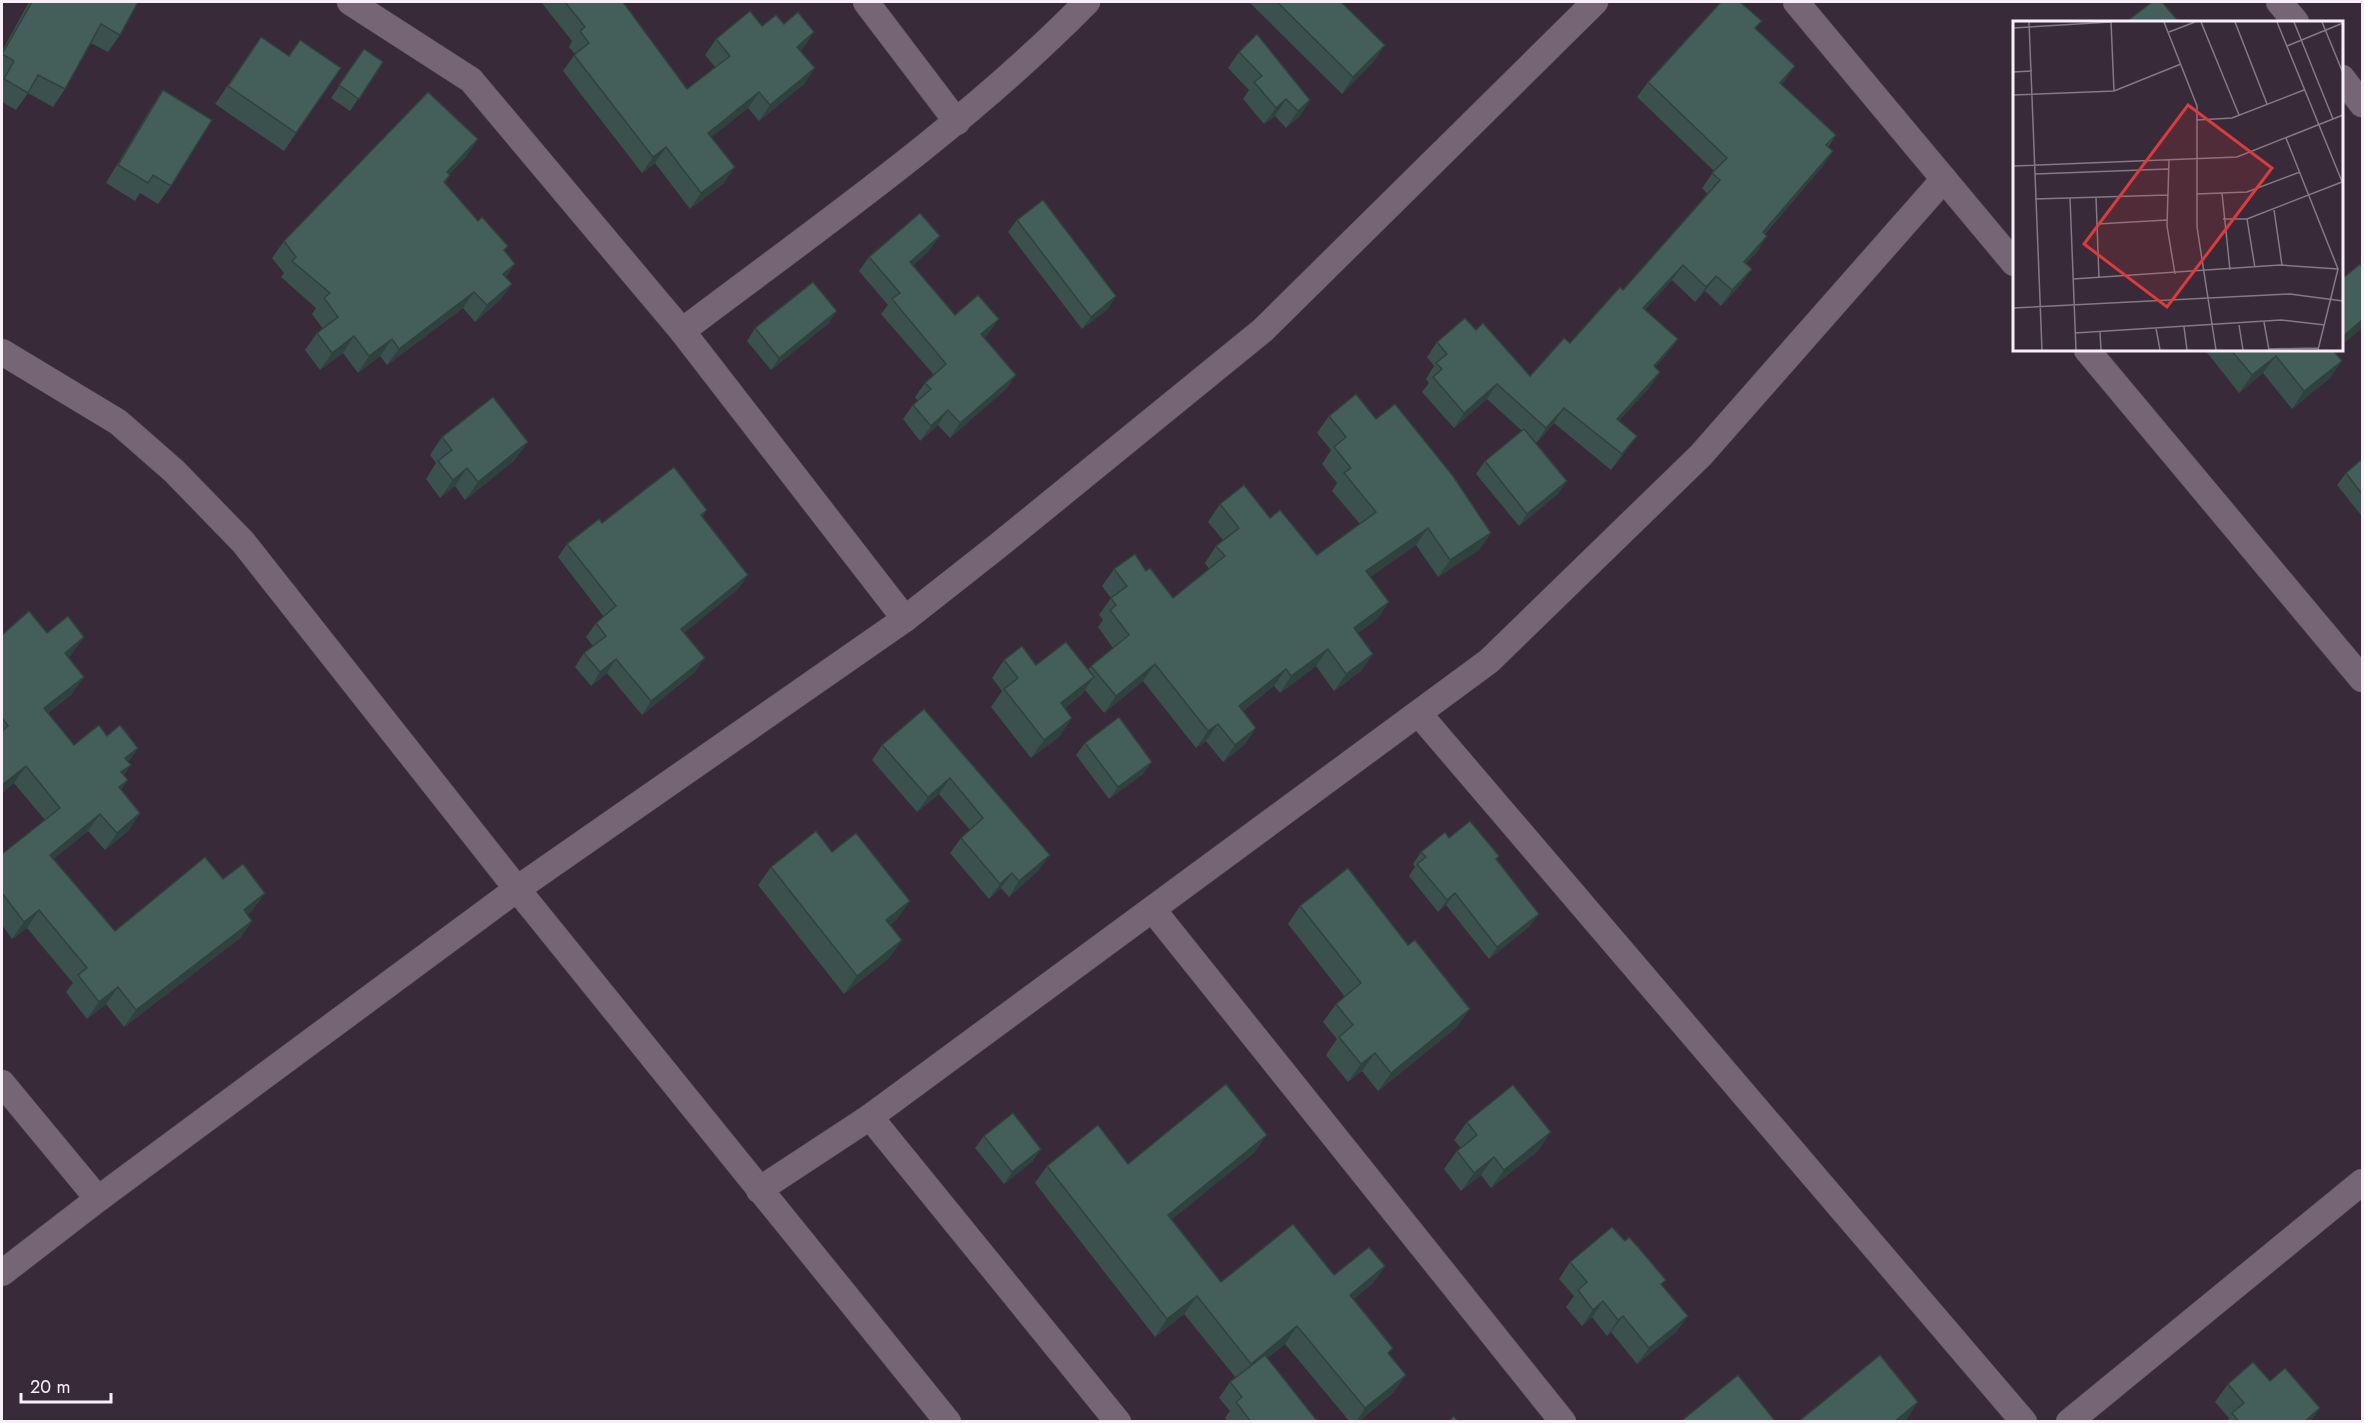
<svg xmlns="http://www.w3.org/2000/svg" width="2364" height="1423" viewBox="0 0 2364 1423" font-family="Jost,sans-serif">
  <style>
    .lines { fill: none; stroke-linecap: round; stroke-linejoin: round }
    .minor-casing { stroke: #534753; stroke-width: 27 }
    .minor { stroke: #756575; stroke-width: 26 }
    .wall { fill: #3a514d }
    .shaded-wall { fill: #30423e }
    .building { fill: #445e59; stroke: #30423e; stroke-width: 1.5 }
    .inset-road { fill: none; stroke: #857985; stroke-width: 1.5 }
    .view { fill: #da3c3d; fill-opacity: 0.15; stroke: #da3c3d; stroke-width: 3 }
    .inset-edge { fill: none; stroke: #f9eff9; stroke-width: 3 }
  </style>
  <rect width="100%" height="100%" fill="#382a38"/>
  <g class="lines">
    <defs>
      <g id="minor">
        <polyline points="350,2 471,80 682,331 905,619"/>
        <polyline points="866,2 957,122"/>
        <polyline points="1796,2 2014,263"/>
        <polyline points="2279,2 2296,22"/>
        <polyline points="2342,78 2362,104"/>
        <path d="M682,331c139,-105 283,-205 405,-329"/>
        <polyline points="2087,350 2362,679"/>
        <polyline points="2,352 118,422 174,471 243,542 517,889 948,1422"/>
        <polyline points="1419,714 2024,1422"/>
        <polyline points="1153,910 1563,1422"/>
        <polyline points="2,1083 98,1199"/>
        <polyline points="870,1117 1118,1422"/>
        <polyline points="759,1190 870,1117 1489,661 1701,455 1944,179"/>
        <polyline points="2,1273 98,1199 517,889 905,619 999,545 1263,330 1595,2"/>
        <polyline points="2069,1422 2362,1182"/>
      </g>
    </defs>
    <use href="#minor" class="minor-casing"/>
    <use href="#minor" class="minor"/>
  </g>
  <g class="wall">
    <polygon points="29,2 138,2 120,35 108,52 91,43 65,89 53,107 28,93 16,110 2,102 2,51"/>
    <polygon points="541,2 623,2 687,89 715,67 705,55 716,39 762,26 784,24 814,32 803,48 800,51 815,68 804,84 759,121 748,108 711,137 724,183 690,209 655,163 642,173 563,71 575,54 569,47 572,41"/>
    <polygon points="1249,2 1341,2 1385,45 1373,62 1342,94"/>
    <polygon points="1756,29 1795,66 1781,85 1836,135 1828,147 1833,151 1822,167 1765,234 1757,252 1746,263 1752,269 1741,284 1721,306 1705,291 1695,302 1672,280 1645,309 1667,354 1655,367 1650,387 1618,421 1637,436 1626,451 1611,470 1554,423 1536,443 1559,493 1519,526 1476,474 1485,461 1522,431 1487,399 1454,428 1422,392 1429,383 1426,379 1434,366 1427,357 1437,342 1476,330 1530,376 1570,343 1623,290 1708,194 1702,188 1714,171 1637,97 1648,82"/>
    <polygon points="261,37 289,56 341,68 284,151 215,104"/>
    <polygon points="364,49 383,62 350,111 331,98"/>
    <polygon points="1239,52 1310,100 1299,117 1286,128 1275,116 1264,124 1243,99 1249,90 1228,68"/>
    <polygon points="163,90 171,186 158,204 140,193 135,201 106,183 151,108"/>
    <polygon points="467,156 449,174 450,175 445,183 504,251 506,277 512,284 500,300 475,322 463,308 387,365 380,356 358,373 343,353 320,370 305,350 317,333 323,329 312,314 316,308 281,277 284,273 272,258 284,241"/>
    <polygon points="1017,220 1108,309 1082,329 1008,232"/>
    <polygon points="929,251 912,266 955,315 988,334 984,338 1016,375 1006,389 950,438 938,425 920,441 903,419 913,405 918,401 915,397 925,383 934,375 881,314 888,305 859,271 869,257"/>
    <polygon points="829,323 771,370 747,341 755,328"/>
    <polygon points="2205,350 2335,350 2334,351 2330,378 2292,409 2263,373 2239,393"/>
    <polygon points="1329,416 1376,419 1491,533 1479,550 1438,577 1416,545 1370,577 1389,602 1377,619 1358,633 1373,654 1361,671 1334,691 1316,666 1280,693 1274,686 1243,711 1256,728 1244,745 1223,762 1206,741 1196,748 1143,681 1104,713 1085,690 1081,695 1065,708 1060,736 1031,758 991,707 1002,691 992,678 1004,660 1036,665 1088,670 1091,666 1113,648 1098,627 1103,620 1099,615 1111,598 1102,586 1114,569 1146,571 1173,598 1209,569 1205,563 1216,546 1223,540 1208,522 1220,504 1270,518 1317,555 1360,524 1332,491 1337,483 1322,464 1331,450 1317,433"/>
    <polygon points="442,437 515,460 465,500 455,486 440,498 426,479 436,463 430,455"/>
    <polygon points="2362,459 2362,514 2361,515 2337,485 2346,473"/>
    <polygon points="707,510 702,517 748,575 738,589 684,633 695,672 642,715 607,673 591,686 575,667 584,653 593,646 586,637 596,623 604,617 558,557 567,544 602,523"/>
    <polygon points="47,633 72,654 69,657 72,694 48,713 74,745 107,736 138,748 128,762 131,765 123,775 121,790 140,813 128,831 105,850 88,831 53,859 115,931 223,879 253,910 247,914 252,921 240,938 124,1027 106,1004 87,1019 66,992 73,983 27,928 12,939 2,925 2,854 45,820 14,783 2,793 2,635"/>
    <polygon points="924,709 1039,870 1009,897 1001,888 989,899 950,853 961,838 970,830 939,794 917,812 872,760 882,745"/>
    <polygon points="1085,743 1143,774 1109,799 1076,755"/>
    <polygon points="1449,838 1496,860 1530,926 1489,959 1446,905 1438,912 1409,876 1415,867 1413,864 1421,852"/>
    <polygon points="832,852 910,901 897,919 890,925 902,940 889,958 844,994 758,885 771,867"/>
    <polygon points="1300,906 1457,1027 1378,1091 1362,1071 1348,1082 1326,1055 1337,1039 1323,1022 1336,1004 1345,997 1288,924"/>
    <polygon points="1467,1122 1539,1150 1491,1188 1481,1175 1461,1191 1444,1169 1457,1151 1461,1148 1454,1140"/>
    <polygon points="984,1136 1033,1161 1004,1184 975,1148"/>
    <polygon points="1255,1152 1172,1219 1221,1282 1334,1275 1385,1266 1373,1283 1354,1299 1389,1354 1394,1392 1358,1422 1350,1422 1285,1344 1267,1358 1318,1422 1228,1422 1225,1418 1230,1411 1219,1398 1230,1382 1236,1378 1184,1314 1155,1337 1035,1183 1047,1166 1128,1164"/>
    <polygon points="1570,1262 1662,1285 1688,1316 1676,1332 1637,1364 1611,1332 1607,1336 1592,1317 1582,1326 1566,1307 1574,1296 1559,1279"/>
    <polygon points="2270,1381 2320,1408 2310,1422 2227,1422 2229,1418 2215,1402 2228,1384"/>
  </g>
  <g class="shaded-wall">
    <polygon points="814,32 803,48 786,62 797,47"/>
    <polygon points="1385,45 1373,62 1342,94 1353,77"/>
    <polygon points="1795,66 1785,81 1769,98 1780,83"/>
    <polygon points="815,68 804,84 759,121 770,105"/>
    <polygon points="759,92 748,108 697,149 708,133"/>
    <polygon points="1286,99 1275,116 1264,124 1276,108"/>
    <polygon points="1310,100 1299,117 1286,128 1298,111"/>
    <polygon points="478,139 467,156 435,189 447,172"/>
    <polygon points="666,147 655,163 642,173 653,157"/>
    <polygon points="1833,151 1822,167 1752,248 1763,232"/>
    <polygon points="735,167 724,183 690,209 701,193"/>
    <polygon points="940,236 929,251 899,277 910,262"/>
    <polygon points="1767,236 1757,252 1733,277 1744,262"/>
    <polygon points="515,264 504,280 503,274"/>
    <polygon points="1683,265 1672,280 1633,323 1643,308"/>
    <polygon points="1752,269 1741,284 1721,306 1732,290"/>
    <polygon points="1716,276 1705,291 1695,302 1706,287"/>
    <polygon points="512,284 500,300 475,322 487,305"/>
    <polygon points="474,292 463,308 387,365 399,349"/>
    <polygon points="1116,296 1108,309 1082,329 1091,317"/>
    <polygon points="837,311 829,323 771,370 779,358"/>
    <polygon points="999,319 988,334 971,349 981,334"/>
    <polygon points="2362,320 2362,328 2342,345 2342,337"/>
    <polygon points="354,336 343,353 320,370 332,353"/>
    <polygon points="392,339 380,356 358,373 369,356"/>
    <polygon points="1678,339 1667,354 1643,381 1654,366"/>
    <polygon points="2276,356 2263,373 2239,393 2252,375"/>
    <polygon points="2342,361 2330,378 2292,409 2304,391"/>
    <polygon points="1660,372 1650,387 1606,435 1617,419"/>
    <polygon points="1016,375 1006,389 950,438 960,423"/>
    <polygon points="1497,384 1487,399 1454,428 1464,413"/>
    <polygon points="1564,408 1554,423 1536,444 1546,428"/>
    <polygon points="948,410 938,425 920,441 931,426"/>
    <polygon points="1637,436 1626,451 1611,470 1622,454"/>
    <polygon points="528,442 515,460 465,500 478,482"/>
    <polygon points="467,468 455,486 440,498 453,480"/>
    <polygon points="1567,481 1559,493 1519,526 1527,514"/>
    <polygon points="1428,528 1416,545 1354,588 1366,571"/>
    <polygon points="1491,533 1479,550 1438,577 1450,560"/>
    <polygon points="748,575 738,589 672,643 681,629"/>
    <polygon points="1389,602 1377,619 1342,645 1354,628"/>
    <polygon points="84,637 72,654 53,670 65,653"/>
    <polygon points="1328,649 1316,666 1280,693 1291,676"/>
    <polygon points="1373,654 1361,671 1334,691 1346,674"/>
    <polygon points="705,658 695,672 642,715 651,701"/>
    <polygon points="616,659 607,673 591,686 600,672"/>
    <polygon points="1155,664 1143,681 1104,713 1116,696"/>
    <polygon points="1286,669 1274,686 1227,723 1239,706"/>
    <polygon points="84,677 72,694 32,725 44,708"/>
    <polygon points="1094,677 1081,695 1048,721 1061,703"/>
    <polygon points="1072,718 1060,736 1031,758 1044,740"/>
    <polygon points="1218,724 1206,741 1196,748 1208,731"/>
    <polygon points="1256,728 1244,745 1223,762 1235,745"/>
    <polygon points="138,748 126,765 125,758"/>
    <polygon points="1152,762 1143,774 1109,799 1118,787"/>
    <polygon points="131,765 119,782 121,772"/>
    <polygon points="26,766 14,783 2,793 2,785"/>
    <polygon points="950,778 939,794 917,812 928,797"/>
    <polygon points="128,780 116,797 119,787"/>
    <polygon points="140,813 128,831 105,850 117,833"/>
    <polygon points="100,814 88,831 38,872 50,855"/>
    <polygon points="1050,855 1039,870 1009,897 1019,881"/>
    <polygon points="1012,873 1001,888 989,899 1000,884"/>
    <polygon points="265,893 253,910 232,927 244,910"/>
    <polygon points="1455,893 1446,905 1438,912 1447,900"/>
    <polygon points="910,901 897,919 873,938 886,920"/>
    <polygon points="39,910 27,928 12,939 24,922"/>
    <polygon points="1539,914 1530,926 1489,959 1497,947"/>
    <polygon points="252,921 240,938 124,1027 136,1010"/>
    <polygon points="902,940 889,958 844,994 857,976"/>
    <polygon points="118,987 106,1004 87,1019 99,1002"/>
    <polygon points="1470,1009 1457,1027 1378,1091 1391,1073"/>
    <polygon points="1375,1053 1362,1071 1348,1082 1361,1064"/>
    <polygon points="1551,1132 1539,1150 1491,1188 1504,1170"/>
    <polygon points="1267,1135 1255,1152 1156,1232 1168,1215"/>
    <polygon points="1041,1149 1033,1161 1004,1184 1012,1172"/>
    <polygon points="1494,1157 1481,1175 1461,1191 1474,1173"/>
    <polygon points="1385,1266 1373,1283 1338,1312 1350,1295"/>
    <polygon points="1197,1296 1184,1314 1155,1337 1167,1319"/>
    <polygon points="1603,1301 1592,1317 1582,1326 1593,1310"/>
    <polygon points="1623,1316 1611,1332 1607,1336 1618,1320"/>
    <polygon points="1688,1316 1676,1332 1637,1364 1649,1348"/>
    <polygon points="1297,1326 1285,1344 1239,1382 1251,1364"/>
    <polygon points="1406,1375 1394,1392 1358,1422 1356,1422 1365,1408"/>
    <polygon points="1918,1402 1907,1419 1903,1422 1894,1422"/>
    <polygon points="2320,1408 2310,1422 2304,1422"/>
  </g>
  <g class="building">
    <polygon points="32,2 138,2 120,35 101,24 65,89 38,75 28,93 4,79 14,61 2,54"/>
    <polygon points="565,2 623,2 687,89 730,56 716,39 750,11 762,26 776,15 784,24 798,12 814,32 797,47 815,68 770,105 759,92 708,133 735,167 701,193 666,147 653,157 574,55 589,43 580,31 585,27"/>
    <polygon points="1277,2 1341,2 1385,45 1353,77"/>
    <polygon points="1721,2 1740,2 1762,21 1755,28 1795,66 1780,83 1836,135 1826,145 1833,151 1763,232 1767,236 1744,262 1752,269 1732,290 1716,276 1706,287 1683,265 1643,308 1678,339 1654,366 1660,372 1617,419 1637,436 1622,454 1564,408 1546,428 1497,384 1464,413 1433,377 1442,369 1436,363 1447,354 1437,342 1465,318 1476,330 1483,323 1530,376 1564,338 1570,343 1620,287 1623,290 1720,180 1712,173 1727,158 1648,82"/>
    <polygon points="2152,2 2162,2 2179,22 2126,22"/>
    <polygon points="1257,34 1310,100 1298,111 1286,99 1276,108 1254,82 1262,76 1239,52"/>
    <polygon points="261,37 289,56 300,40 341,68 296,133 228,86"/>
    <polygon points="364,49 383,62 359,99 339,85"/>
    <polygon points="163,90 212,120 171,186 153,175 148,183 118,165"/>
    <polygon points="428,92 478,139 447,172 450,175 444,182 478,221 482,217 508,246 504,250 515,264 503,274 512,284 487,305 474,292 399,349 392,339 369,356 354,336 332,353 317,333 338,317 324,298 330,293 292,261 296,257 284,241"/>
    <polygon points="1043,200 1116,296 1091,317 1017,220"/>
    <polygon points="920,213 940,236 910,262 955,315 978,295 999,319 981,334 1016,375 960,423 948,410 931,426 913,405 931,389 925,383 946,364 892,299 900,293 869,257"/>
    <polygon points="2360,264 2362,267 2362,320 2342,337 2342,279"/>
    <polygon points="813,282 837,311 779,358 755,328"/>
    <polygon points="2231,350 2333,350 2342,361 2304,391 2276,356 2252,375"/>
    <polygon points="1356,394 1376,419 1395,404 1453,476 1491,533 1450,560 1428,528 1366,571 1389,602 1354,628 1373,654 1346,674 1328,649 1291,676 1286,669 1239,706 1256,728 1235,745 1218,724 1208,731 1155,664 1116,696 1091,666 1129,635 1110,610 1116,605 1111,598 1127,586 1114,569 1135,554 1146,571 1150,568 1173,598 1225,556 1216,546 1239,528 1220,504 1244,485 1270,518 1280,510 1317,555 1376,512 1344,473 1351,468 1334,447 1346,437 1329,416"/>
    <polygon points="493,397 528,442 478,482 467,468 453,480 438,461 452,450 442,437"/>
    <polygon points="1524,429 1567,481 1527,514 1485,461"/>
    <polygon points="2362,459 2362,494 2346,473"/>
    <polygon points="674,467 707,510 701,515 748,575 681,629 705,658 651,701 616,659 600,672 584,653 606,636 596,623 616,606 567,544 599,519 602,523"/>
    <polygon points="29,611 47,633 68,616 84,637 65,653 84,677 44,708 74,745 99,725 107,736 120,725 138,748 125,758 131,765 121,772 128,780 119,787 140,813 117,833 100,814 50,855 115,931 205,857 223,879 243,864 265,893 244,910 252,921 136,1010 118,987 99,1002 78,975 87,968 39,910 24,922 2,893 2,854 60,808 26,766 2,785 2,731 8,726 2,718 2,635"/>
    <polygon points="1066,642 1094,677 1061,703 1072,718 1044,740 1004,689 1018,678 1004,660 1022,646 1036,665"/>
    <polygon points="924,709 1050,855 1019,881 1012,873 1000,884 961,838 983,818 950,778 928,797 882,745"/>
    <polygon points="1119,717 1152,762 1118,787 1085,743"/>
    <polygon points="1470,821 1499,856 1496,859 1539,914 1497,947 1455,893 1447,900 1417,864 1426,857 1421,852 1445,832 1449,838"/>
    <polygon points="816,831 832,852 856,833 910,901 886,920 902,940 857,976 771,867"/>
    <polygon points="1348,868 1408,945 1415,940 1470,1009 1391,1073 1375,1053 1361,1064 1339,1037 1353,1025 1336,1004 1361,983 1300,906"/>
    <polygon points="1226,1084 1267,1135 1168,1215 1221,1282 1293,1224 1334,1275 1369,1247 1385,1266 1350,1295 1393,1348 1388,1353 1406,1375 1365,1408 1297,1326 1251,1364 1197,1296 1167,1319 1047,1166 1098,1125 1128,1164"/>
    <polygon points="1513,1085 1551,1132 1504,1170 1494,1157 1474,1173 1457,1151 1477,1135 1467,1122"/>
    <polygon points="1013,1113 1041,1149 1012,1172 984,1136"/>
    <polygon points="1612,1227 1625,1241 1629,1237 1638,1247 1666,1280 1661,1284 1688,1316 1649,1348 1623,1316 1618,1320 1603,1301 1593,1310 1578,1290 1587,1282 1570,1262"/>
    <polygon points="1265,1355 1318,1422 1251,1422 1236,1402 1242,1397 1230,1382"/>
    <polygon points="1880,1355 1918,1402 1894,1422 1798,1422"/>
    <polygon points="2253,1362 2270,1381 2285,1368 2320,1408 2304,1422 2239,1422 2232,1413 2244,1403 2228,1384"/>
    <polygon points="1738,1375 1776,1422 1680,1422"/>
    <polygon points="1454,1416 1458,1422 1448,1422"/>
  </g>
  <g transform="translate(2013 21)">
    <rect width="330" height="330" fill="#382a38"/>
    <path class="inset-road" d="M16,1l13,328M151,1l33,84v121l19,123M188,1l38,93M222,1l32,82M264,1l66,162M281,1l39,97M309,1l21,51M0,7l98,-6M156,11l26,-10M274,25l56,-23M0,51l19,-1M101,70l67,-27M0,74l101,-4 -3,-69M184,99l35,-2 72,-28M273,117l52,131 -20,81M156,139l-2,66 8,48M0,145l224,-9 106,-42M22,153l133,-5M209,172l8,77M183,173l51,-2 53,-20M83,176l3,81M57,177l6,152M22,178l133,-4M261,189l8,55M210,198h24l95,-37M234,198l8,49M84,203l70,-4M60,258l207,-14 58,4M0,287l277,-14 53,7M251,301l5,28M226,304l4,25M171,306l3,23M143,307l4,22M87,311l1,18M62,312l206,-13 44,5M256,328l49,-1"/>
    <path class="view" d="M175,84l84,63 -105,139 -83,-63z"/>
    <rect width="330" height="330" class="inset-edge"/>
  </g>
  <rect width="2364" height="1423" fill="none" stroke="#f9eff9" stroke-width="6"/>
  <path d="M21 1393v9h90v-9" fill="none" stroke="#f9eff9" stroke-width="3"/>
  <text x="30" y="1393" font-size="18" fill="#f9eff9" stroke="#382a38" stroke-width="4.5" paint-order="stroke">20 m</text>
</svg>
